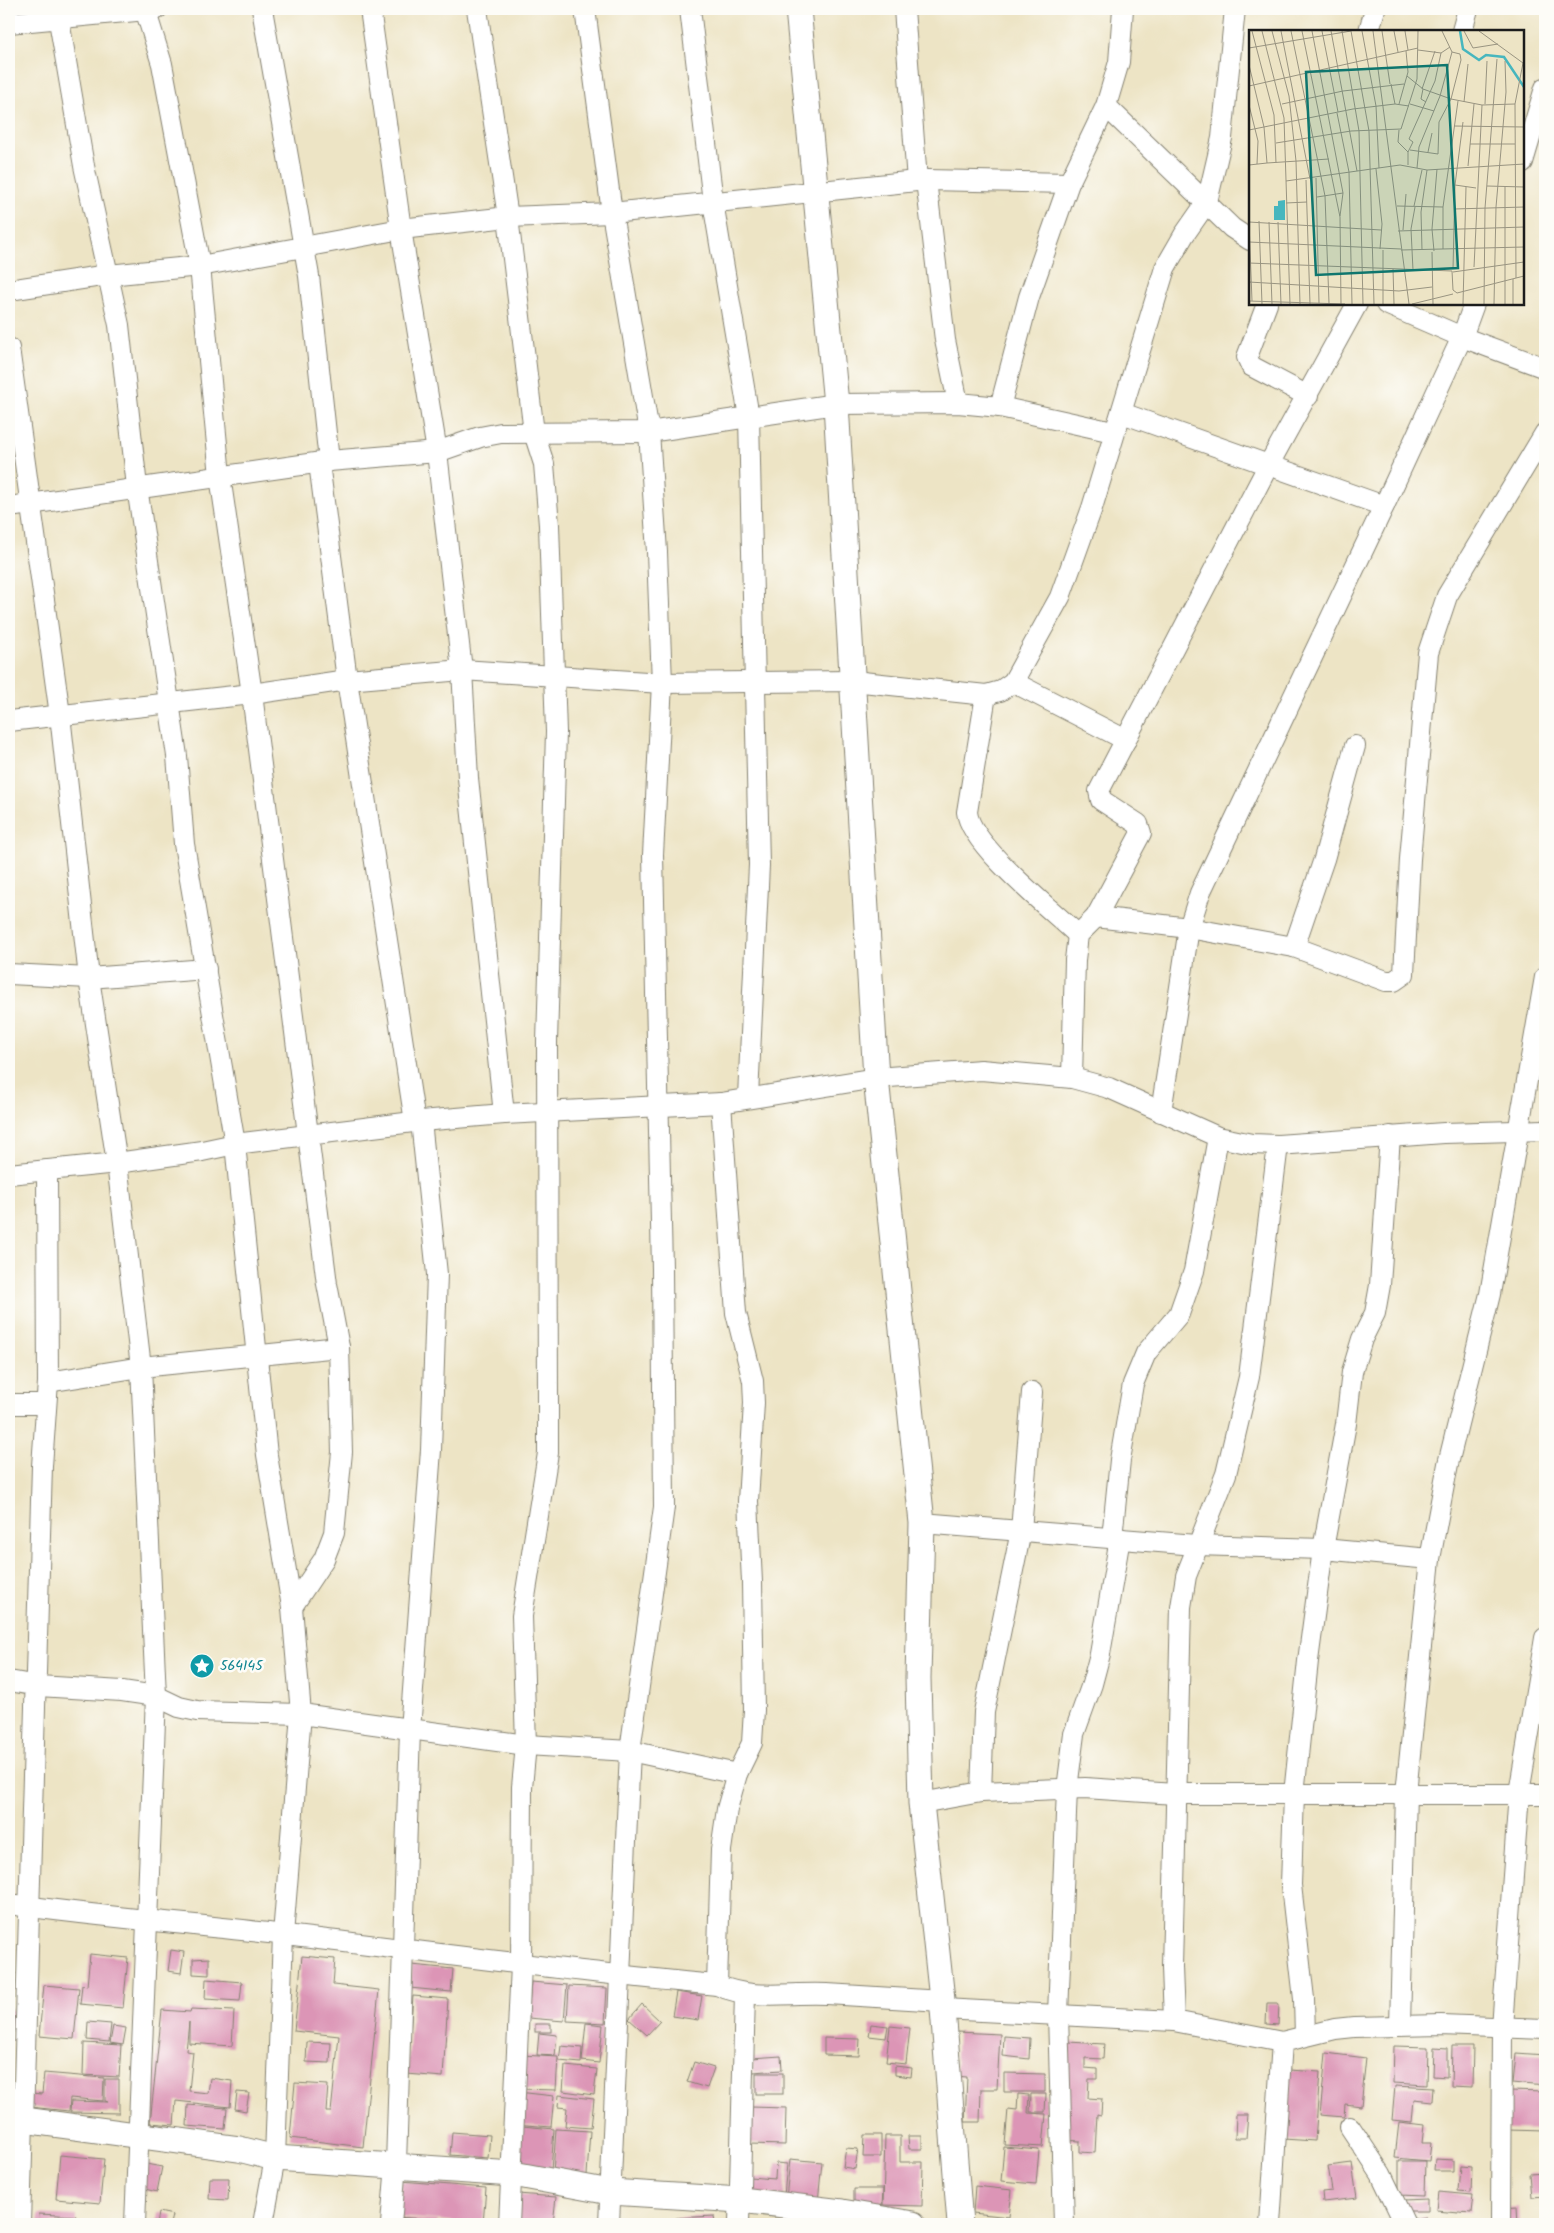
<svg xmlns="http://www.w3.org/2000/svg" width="1554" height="2233" viewBox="0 0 1554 2233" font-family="Kalam,sans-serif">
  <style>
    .building { fill: #dc95b6 }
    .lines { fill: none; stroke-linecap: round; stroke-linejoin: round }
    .minor-casing { stroke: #848070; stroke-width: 22 }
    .tertiary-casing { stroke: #848070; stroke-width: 27 }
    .minor { stroke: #fff; stroke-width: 20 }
    .tertiary { stroke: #fff; stroke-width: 25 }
    .labels { text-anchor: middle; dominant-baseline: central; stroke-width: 5; stroke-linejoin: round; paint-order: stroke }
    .culture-label { font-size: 14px; fill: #0d838f; stroke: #fdfcf7; text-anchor: start }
    .inset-river { fill: none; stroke: #47b6be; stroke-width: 2.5 }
    .inset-road { fill: none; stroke: #999481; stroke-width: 1 }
    .view { fill: #0f766e; fill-opacity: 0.15; stroke: #0f766e; stroke-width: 2.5 }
    .inset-edge { fill: none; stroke: #1c1c1c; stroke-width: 2.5 }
  </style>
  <rect width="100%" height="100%" fill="#fdfcf7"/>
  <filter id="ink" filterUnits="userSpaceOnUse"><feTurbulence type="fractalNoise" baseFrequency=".02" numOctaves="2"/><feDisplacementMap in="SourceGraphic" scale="10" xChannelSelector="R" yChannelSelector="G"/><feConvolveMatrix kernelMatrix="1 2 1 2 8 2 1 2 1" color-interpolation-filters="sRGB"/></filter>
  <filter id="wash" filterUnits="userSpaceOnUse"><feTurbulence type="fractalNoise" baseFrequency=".0096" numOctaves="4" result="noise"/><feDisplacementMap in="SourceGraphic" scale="20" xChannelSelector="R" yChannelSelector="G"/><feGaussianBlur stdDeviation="1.12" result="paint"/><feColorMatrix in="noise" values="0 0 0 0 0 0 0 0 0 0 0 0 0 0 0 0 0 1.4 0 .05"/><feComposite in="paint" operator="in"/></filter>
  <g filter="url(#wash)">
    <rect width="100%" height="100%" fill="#ede4c5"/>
    <g id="blocks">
      <g class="building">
        <polygon points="171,1950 184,1952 181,1973 168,1971"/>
        <polygon points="90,1954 128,1958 123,2008 80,2004 82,1985 87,1986"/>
        <polygon points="9,1955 14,1955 13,1991 9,1991"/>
        <polygon points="302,1956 335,1959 333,1985 379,1990 363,2147 290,2138 295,2083 328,2085 326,2112 331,2112 339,2036 294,2031"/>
        <polygon points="209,1958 209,1975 193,1974 193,1959"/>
        <polygon points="412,1965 453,1969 451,1992 410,1988"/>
        <polygon points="206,1979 242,1982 240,2001 205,1999"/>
        <polygon points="531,1982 567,1985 564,2021 528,2018"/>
        <polygon points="44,1985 79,1988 74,2039 39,2036"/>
        <polygon points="569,1986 607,1988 605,2023 567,2021"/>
        <polygon points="676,1992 702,1996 698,2020 672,2016"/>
        <polygon points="413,1996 448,1999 443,2077 407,2074"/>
        <polygon points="642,2004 660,2021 647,2035 629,2019"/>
        <polygon points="1267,2004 1279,2004 1278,2025 1266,2024"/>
        <polygon points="191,2009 234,2011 232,2046 189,2043 189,2022 186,2051 193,2052 189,2091 208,2093 210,2078 232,2081 230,2107 176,2101 174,2125 150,2123 162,2010 190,2012"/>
        <rect x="9" y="2010" width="4" height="16"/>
        <polygon points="88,2022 111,2024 109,2042 87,2040"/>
        <polygon points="586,2023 603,2025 599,2063 582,2061"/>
        <rect x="535" y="2024" width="16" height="8"/>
        <polygon points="871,2024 888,2026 886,2038 869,2036"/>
        <polygon points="113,2026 126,2028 123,2045 110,2043"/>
        <polygon points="890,2026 910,2028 906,2064 886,2062"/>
        <polygon points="957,2032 1000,2034 997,2089 981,2089 980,2122 965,2122 967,2077 955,2076"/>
        <polygon points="539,2033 557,2035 555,2056 537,2055"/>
        <polygon points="1004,2036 1030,2038 1029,2059 1003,2056"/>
        <polygon points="824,2038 860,2039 859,2056 824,2055"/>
        <polygon points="307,2042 331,2043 330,2063 306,2062"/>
        <polygon points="1068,2042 1104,2044 1103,2059 1085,2058 1085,2068 1097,2069 1097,2079 1089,2079 1088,2098 1102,2099 1101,2115 1097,2114 1095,2153 1080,2152 1080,2141 1062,2140"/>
        <polygon points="84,2043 121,2045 119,2077 83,2075"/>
        <polygon points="561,2046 582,2048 581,2063 559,2061"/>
        <polygon points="1394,2046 1428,2047 1427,2085 1393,2083"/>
        <polygon points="1452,2046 1473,2046 1472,2087 1451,2086"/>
        <polygon points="1434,2047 1447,2048 1447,2077 1433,2076"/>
        <polygon points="1326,2053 1366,2058 1361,2106 1345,2104 1344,2117 1320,2115"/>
        <polygon points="1516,2053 1545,2055 1545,2086 1513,2083"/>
        <polygon points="521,2055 558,2057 556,2090 519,2089"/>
        <polygon points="781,2056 782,2070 753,2072 752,2058"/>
        <polygon points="694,2062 714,2068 707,2088 687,2082"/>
        <polygon points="565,2066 597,2069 594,2095 563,2091"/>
        <polygon points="895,2066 912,2068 911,2077 895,2075"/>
        <polygon points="1289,2070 1320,2072 1315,2141 1283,2139"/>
        <polygon points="44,2073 104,2078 103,2101 70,2098 69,2111 29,2107 30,2093 42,2094"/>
        <rect x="756" y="2073" width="27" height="21"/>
        <polygon points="1004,2073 1045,2074 1045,2092 1004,2092"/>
        <polygon points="105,2079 119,2079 119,2113 70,2112 71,2101 108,2102 105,2101"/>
        <polygon points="1395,2086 1433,2088 1432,2101 1414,2099 1412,2122 1392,2120"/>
        <polygon points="1509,2091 1545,2092 1545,2131 1508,2130"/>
        <polygon points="237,2092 249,2093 246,2111 235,2109"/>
        <polygon points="518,2092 554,2096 551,2127 515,2124"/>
        <polygon points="1018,2094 1029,2095 1028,2113 1046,2114 1043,2147 1005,2145 1008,2109 1017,2110"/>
        <polygon points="1031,2094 1046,2094 1045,2112 1030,2112"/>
        <polygon points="559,2095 594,2099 591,2128 565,2126 567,2108 558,2107"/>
        <polygon points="188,2105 227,2108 225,2129 187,2126"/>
        <polygon points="750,2107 786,2108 785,2145 749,2144"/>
        <polygon points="1236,2115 1248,2115 1246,2138 1235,2138"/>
        <polygon points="1399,2122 1424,2125 1422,2143 1431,2143 1429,2161 1395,2158"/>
        <polygon points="522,2126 554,2129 551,2171 519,2168"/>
        <polygon points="556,2129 590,2131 587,2175 553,2173"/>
        <polygon points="452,2132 490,2135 488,2158 450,2155"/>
        <rect x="9" y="2134" width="4" height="37"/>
        <polygon points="864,2135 881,2135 881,2157 863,2157"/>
        <polygon points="885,2136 900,2136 900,2162 923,2162 922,2206 883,2205"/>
        <polygon points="908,2136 922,2136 922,2149 909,2149"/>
        <polygon points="1004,2147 1039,2150 1036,2184 1001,2181"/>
        <polygon points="846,2148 858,2149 855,2169 843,2167"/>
        <polygon points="60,2155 104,2159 100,2203 56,2199"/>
        <polygon points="790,2159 822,2162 818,2202 786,2199"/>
        <polygon points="1435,2159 1453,2160 1453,2171 1434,2171"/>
        <polygon points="1399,2161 1425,2161 1424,2196 1399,2195"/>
        <polygon points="776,2163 787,2164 784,2196 748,2193 749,2177 775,2179"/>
        <polygon points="1352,2163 1357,2198 1323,2202 1322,2192 1332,2191 1328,2166"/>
        <polygon points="146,2164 162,2167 157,2192 141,2188"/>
        <polygon points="1460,2166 1472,2167 1471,2192 1458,2191"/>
        <polygon points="1545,2173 1545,2195 1531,2196 1529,2174"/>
        <polygon points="210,2178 229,2178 228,2200 209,2199"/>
        <polygon points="401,2181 486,2188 483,2224 398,2217"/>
        <polygon points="975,2186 1012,2190 1009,2217 973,2213"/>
        <polygon points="854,2189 883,2189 882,2207 854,2206"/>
        <polygon points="1438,2192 1473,2195 1471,2213 1436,2210"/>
        <polygon points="518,2194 556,2197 553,2224 515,2224"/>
        <polygon points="1427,2199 1427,2211 1404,2211 1404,2200"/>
        <polygon points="1518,2207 1519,2224 1504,2224 1503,2208"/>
        <polygon points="159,2212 173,2215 171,2224 157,2224"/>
        <polygon points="39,2214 76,2216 76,2224 38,2224"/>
        <polygon points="714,2216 715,2224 676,2224 676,2218"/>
        <polygon points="1425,2217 1427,2224 1409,2224 1409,2220"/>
        <polygon points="399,2219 438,2221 437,2224 399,2224"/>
      </g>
    </g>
  </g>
  <g filter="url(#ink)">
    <use href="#blocks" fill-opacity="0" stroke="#848070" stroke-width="1"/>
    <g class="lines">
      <defs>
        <g id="minor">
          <polyline points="57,9 84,166 119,325 137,487 177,756 184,844 235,1144 267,1455 292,1607 301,1714 283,1935 275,2158 263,2224"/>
          <polyline points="145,9 162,64 200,266 220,476 252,694 327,1284 339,1347 342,1452 334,1533 324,1559 292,1607"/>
          <polyline points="262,9 309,276 329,461"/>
          <polyline points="370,9 401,229 437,452 462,670 468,778 504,1114"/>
          <polyline points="477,9 508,217 534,433 544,464 549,525 556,732 547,1042 548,1407 548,1453 522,1616 526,1745 522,1787 521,1965 509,2224"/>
          <polyline points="585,9 612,213 649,432 657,552 662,683 653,855 662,1269 664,1507 630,1751 609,2224"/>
          <polyline points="690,9 713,202 749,417 759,865 748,1097"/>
          <polyline points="904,9 917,181"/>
          <polyline points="9,23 157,9"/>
          <polyline points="1369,31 1375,9"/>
          <polyline points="1462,31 1468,9"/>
          <polyline points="1106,106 1232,228 1250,240"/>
          <polyline points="1523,162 1545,88"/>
          <polyline points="926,180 945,340 958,403"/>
          <polyline points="9,290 108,275 200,266 401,229 508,217 612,213 926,180 1069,183"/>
          <polyline points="1267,304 1247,357 1251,366 1308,396"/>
          <polyline points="1386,304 1462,337 1545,368"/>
          <polyline points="9,348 60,715 89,978 117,1163 141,1367 156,1696 135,2224"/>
          <polyline points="1000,407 1029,297 1069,183 1106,106 1119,62 1123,9"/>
          <polyline points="1122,413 1384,506"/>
          <polyline points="319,463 347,680 415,1122"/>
          <polyline points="9,507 329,461 437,452 480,437 501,433 649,432 836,404 958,403 1000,407 1113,432"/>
          <polyline points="1013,682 1126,740"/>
          <path d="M986,695l-19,117c3,33 85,98 111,123"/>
          <polyline points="9,721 252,694 347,680 462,670 662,683 853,681 986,695 1000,691 1013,682 1060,597 1092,508 1165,268 1184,235 1207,202 1222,138 1235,9"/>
          <polyline points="1096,917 1189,928 1294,947 1386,981 1394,981 1404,974 1410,859 1428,653 1447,596 1545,433"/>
          <polyline points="1294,947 1324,859 1355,746"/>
          <polyline points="9,974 89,978 206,969"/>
          <polyline points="1072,1078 1075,960 1078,935 1096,917 1141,833 1138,824 1101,800 1099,791 1268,466 1357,304"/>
          <polyline points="1161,1112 1189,928 1200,893 1384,506 1462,337 1474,304"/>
          <polyline points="9,1174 117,1163 202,1151 235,1144 421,1121 504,1114 721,1103 876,1078 981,1070 1072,1078 1109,1088 1218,1137 1252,1144 1278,1145 1444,1133 1545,1130"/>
          <polyline points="48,1382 141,1367 339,1347"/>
          <polyline points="9,1404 46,1404"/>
          <polyline points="922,1523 1196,1545 1323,1549 1430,1559"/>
          <polyline points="1112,1538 1120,1460 1133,1384 1146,1353 1179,1314 1194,1271 1218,1137"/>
          <polyline points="9,1681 38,1686 122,1691 156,1696 179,1707 197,1711 301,1714 526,1745 630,1751 737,1774"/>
          <polyline points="981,1792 984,1712 1021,1531 1032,1392"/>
          <polyline points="921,1803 981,1792 1085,1788 1175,1794 1545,1794"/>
          <path d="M9,1904c92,13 185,20 277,31 144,17 287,37 431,50 36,16 72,7 110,9 38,2 77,5 115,7"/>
          <polyline points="717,1985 721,1850 727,1809 737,1774 752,1743 754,1710 752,1582 748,1501 754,1403 753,1381 736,1313 721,1103"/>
          <polyline points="943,2009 1174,2021 1282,2042 1335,2029 1354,2027 1441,2025 1545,2029"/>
          <polyline points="1174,2021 1172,1967 1181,1607 1186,1576 1226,1474 1249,1377 1278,1145"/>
          <polyline points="1400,2025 1406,1793 1430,1559 1448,1464 1490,1294 1545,977"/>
          <polyline points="1305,2036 1304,1999 1291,1885 1294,1794 1308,1661 1323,1549 1346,1424 1352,1372 1362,1339 1375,1313 1380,1285 1390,1136"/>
          <polyline points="1350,2127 1381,2174 1405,2224"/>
          <polyline points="20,2224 42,1466 48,1382 47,1170"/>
          <polyline points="391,2224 396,2164 410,1730 431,1450 437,1274 421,1121"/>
          <polyline points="739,2224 745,1994"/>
          <polyline points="1064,2224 1058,2014 1067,1789 1074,1734 1092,1684 1100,1654 1120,1538"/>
          <polyline points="1270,2224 1282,2042"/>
          <polyline points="1501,2224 1502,2027 1519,1793 1545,1638"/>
        </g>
        <g id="tertiary">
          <polyline points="798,9 836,404 876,1078 922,1523 918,1678 921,1803 943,2009 960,2224"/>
          <polyline points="9,2118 239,2149 275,2158 513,2174 610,2192 741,2200 842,2212 913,2224"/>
        </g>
      </defs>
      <use href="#minor" class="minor-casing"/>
      <use href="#tertiary" class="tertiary-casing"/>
      <use href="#minor" class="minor"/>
      <use href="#tertiary" class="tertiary"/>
    </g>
  </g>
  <defs>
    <symbol id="sight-disc" viewBox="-11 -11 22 22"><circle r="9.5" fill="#0f9aa8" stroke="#fdfcf7"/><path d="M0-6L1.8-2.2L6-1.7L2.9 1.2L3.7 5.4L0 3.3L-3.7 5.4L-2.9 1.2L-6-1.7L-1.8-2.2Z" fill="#fff"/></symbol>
  </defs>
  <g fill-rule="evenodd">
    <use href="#sight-disc" x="188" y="1652" width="28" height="28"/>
  </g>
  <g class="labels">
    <g class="culture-label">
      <text x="220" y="1666">564145</text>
    </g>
  </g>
  <g transform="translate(1249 30)">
    <rect width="275" height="275" fill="#ede4c5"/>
    <path d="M36,170v20h-11v-14h4v-5z" fill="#47b6be"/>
    <path class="inset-river" d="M211,1l3,18 16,11 7,-5 18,2 20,30"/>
    <path class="inset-road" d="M3,1l22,84 2,48M13,1l22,87 6,186M23,1l17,65 7,65 4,143M32,1l29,148M42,1l34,165 4,107M53,1l38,186 1,87M63,1l31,162 -3,23M73,1l16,81M82,1l26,140M93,1l17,100 4,173M102,1l18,100 5,173M113,1l14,75 3,62M124,1l36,273M133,1l8,53M145,1l4,21M156,1l3,19M215,1l9,17 25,-4M230,1l44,32M0,18l102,-17M169,20l23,3 9,-6M0,35l15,62 3,36 -18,2M158,46l16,13 28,10 31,6 33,-1M142,54l4,20M0,56l169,-38M173,59l13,-38M174,59l-2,10 5,3M215,72l4,-38M33,74l61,-13 61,-7M150,74l9,-32 -2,-21M161,74l24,7M236,74l2,-43M0,75l9,36 -1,23M88,83l12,59M205,96l70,1M0,100l104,-21 42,-5 14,2M150,100l-1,12 10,10M27,113l75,-12 50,-2 16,-50 1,-48M221,114h45M161,120l28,4 1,-32 12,-23 10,-39 -1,-6 -8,-2M179,122l4,-19M18,133l62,-4M159,135v-13l5,-10 -4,-3 26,-58 6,-28M219,136l6,-62M168,138l2,-21 21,-51 12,-44 -10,-21M127,139l6,55 -2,25M100,142l3,132M67,148l3,125M57,150l4,124M37,151l114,-16 27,5 97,-6M206,155l21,3M238,156l37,1M68,167l26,-4M37,173l21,-1M148,176l46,1M165,176l8,-36M205,179l70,-2M275,187v28M10,191l3,83M0,192l132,8M0,192l3,79M20,192l3,82M29,192l3,82M154,200l3,-36M149,201l126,-4M0,212l152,7M194,219v-42l15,-106M134,220v54M152,220l123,-3M173,220l-1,-38 6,-42M185,221l-2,-22 5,-60M183,222l1,52M0,233l203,8 1,19 4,3 67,-17M225,237l8,-162M144,239l1,35M204,239l2,-84 8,-63M164,240l-2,-41 4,-22M204,242l71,-10M267,248l-1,-174 8,-41M264,249v25M0,252l150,9 33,-4M0,271l96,3M163,274l41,-10M214,274l3,-117M235,274l1,-96 12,-149M245,274l2,-97 10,-115 -1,-31M256,274v-118"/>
    <path class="view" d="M198,35l11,203 -142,7 -10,-203z"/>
    <rect width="275" height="275" class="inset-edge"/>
  </g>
  <rect width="1554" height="2233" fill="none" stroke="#fdfcf7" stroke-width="30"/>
</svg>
